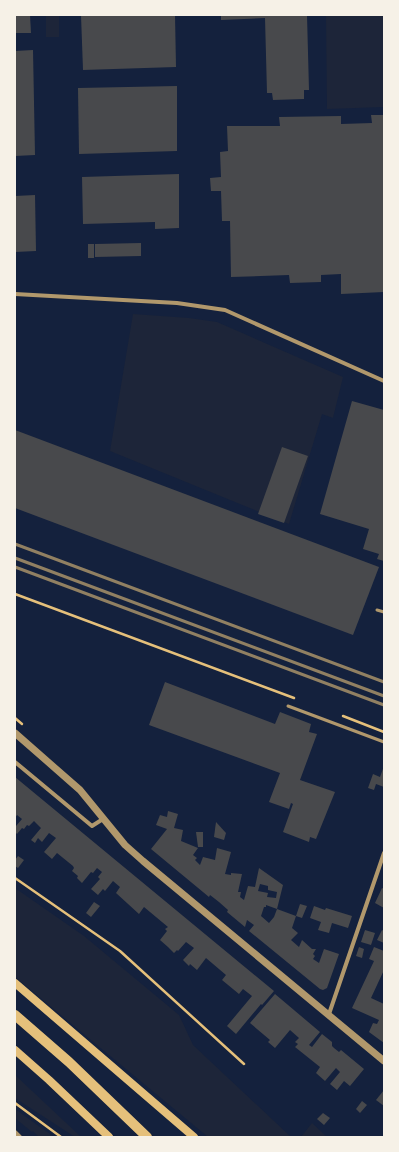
<svg xmlns="http://www.w3.org/2000/svg" width="399" height="1152" viewBox="0 0 399 1152" font-family="'IBM Plex Serif',serif">
  <style>
    .green { fill: #1d2539 }
    .building { fill: #48494c; fill-rule: evenodd }
    .lines { fill: none; stroke-linecap: round; stroke-linejoin: round }
    .path { stroke: #e5c07b; stroke-width: 2.5 }
    .service { stroke: #b1986c; stroke-width: 3 }
    .minor { stroke: #b1986c; stroke-width: 4 }
    .tertiary { stroke: #b1986c; stroke-width: 7 }
    .secondary { stroke: #e5c07b; stroke-width: 8 }
    .primary { stroke: #e5c07b; stroke-width: 10 }
    .rail { stroke: #918062; stroke-width: 3 }
  </style>
  <rect width="100%" height="100%" fill="#14213d"/>
  <g class="green">
    <rect x="46" y="15" width="13" height="22"/>
    <polygon points="326,15 384,15 384,107 327,109"/>
    <polygon points="133,314 189,318 217,322 343,377 333,418 322,414 289,524 110,451"/>
    <polygon points="15,888 84,936 179,1015 193,1045 291,1137 208,1137 15,977"/>
    <polygon points="15,1075 81,1137 75,1137 15,1098"/>
    <polygon points="15,1109 54,1137 39,1137 33,1131 32,1132 15,1118"/>
    <polygon points="312,1123 327,1137 301,1137"/>
  </g>
  <g class="building">
    <polygon points="15,15 30,15 31,33 15,33"/>
    <polygon points="81,15 175,15 176,67 83,70"/>
    <polygon points="221,15 307,15 309,90 304,90 304,99 273,100 272,93 267,93 265,18 221,20"/>
    <polygon points="33,50 35,155 15,156 15,51"/>
    <polygon points="177,86 177,151 79,154 78,88"/>
    <polygon points="371,115 384,115 384,292 341,294 341,274 321,275 321,282 290,283 289,275 231,277 230,221 222,221 221,191 211,191 210,178 221,177 220,152 228,151 227,126 280,126 279,117 341,116 341,124 372,123"/>
    <polygon points="179,174 179,228 155,229 155,222 83,224 82,177"/>
    <polygon points="35,195 36,251 15,252 15,196"/>
    <polygon points="141,243 141,256 95,257 95,244"/>
    <rect x="88" y="244" width="6" height="14"/>
    <polygon points="352,401 384,410 384,561 377,559 379,554 363,549 369,529 320,514"/>
    <polygon points="15,430 379,567 353,635 15,508"/>
    <polygon points="282,447 308,456 284,523 258,514"/>
    <polygon points="165,682 275,724 280,712 311,724 309,732 317,734 300,780 335,792 316,839 310,837 309,842 283,832 293,804 291,803 289,809 269,802 280,773 149,725"/>
    <polygon points="384,766 384,787 376,784 374,790 368,788 373,774 380,777"/>
    <polygon points="15,777 274,991 262,1005 261,1004 236,1034 227,1026 252,996 243,989 239,994 222,980 226,975 206,958 197,970 190,964 189,966 183,960 194,948 186,942 178,951 177,950 174,953 168,947 160,940 167,931 165,929 168,927 144,907 139,914 116,893 120,887 113,881 105,891 103,889 98,895 91,889 100,879 98,877 102,872 97,868 93,873 91,872 82,883 77,878 78,876 72,871 74,868 73,866 57,853 52,859 44,852 56,838 49,833 42,842 38,838 35,843 31,840 41,828 34,821 29,826 27,825 24,829 22,828 17,834 15,832 16,826 22,819 17,815 15,818"/>
    <path d="M168,811l10,3 -4,14 9,2 -2,11 17,7 -5,7 4,3 -2,2 5,5 3,-8 12,3 2,-12 14,4 -6,22 6,1v-2l11,1 -4,18h3l-1,5 4,3 4,-14 7,1 4,-19 24,17 -6,24 19,7 4,-12 7,2 -5,12 -6,-2 -4,12 6,5 -7,7 8,7 3,-7 10,9h4l-3,5 2,2 -2,3 6,4 5,-14 15,5 -12,34 -4,2 -3,-1 -71,-58 5,-6 -7,-5 -2,7 -18,-15 1,-2 -9,-8 -9,-7 -1,2 -58,-48 16,-20 -11,-4 4,-10 7,2zM260,884l8,2v4l9,2 -1,6 -9,-1 1,-4 -10,-2zM266,905l11,4 -3,8 -5,6 -8,-7 3,-9h2z"/>
    <polygon points="216,822 226,833 224,840 214,837"/>
    <polygon points="196,832 203,832 203,847 198,847"/>
    <polygon points="18,856 24,860 18,868 15,866 15,860"/>
    <polygon points="382,888 384,889 384,908 375,903"/>
    <polygon points="94,902 100,906 91,917 86,913"/>
    <polygon points="314,906 325,910 326,908 352,916 348,928 332,923 329,933 318,930 321,922 310,918"/>
    <polygon points="365,930 375,933 371,945 361,942"/>
    <polygon points="382,930 384,931 384,943 377,940"/>
    <polygon points="359,947 364,949 362,958 356,956"/>
    <polygon points="374,947 384,951 384,970 371,998 384,1004 384,1043 369,1032 373,1023 377,1024 379,1020 352,1008 374,961 369,959"/>
    <polygon points="275,994 320,1032 309,1045 312,1047 322,1034 332,1042 332,1046 334,1048 339,1052 341,1050 364,1069 350,1086 344,1081 337,1090 330,1084 340,1072 336,1068 325,1081 316,1073 320,1067 295,1047 298,1044 295,1042 299,1038 290,1030 275,1048 268,1042 270,1040 250,1023"/>
    <polygon points="384,1090 384,1106 376,1100"/>
    <polygon points="362,1101 367,1105 360,1113 356,1109"/>
    <polygon points="323,1113 330,1118 324,1125 317,1119"/>
  </g>
  <g class="lines">
    <g class="path">
      <polyline points="15,594 294,698"/>
      <polyline points="343,716 384,732"/>
      <polyline points="15,718 22,724"/>
      <polyline points="15,878 120,951 244,1064"/>
      <polyline points="15,1103 61,1137"/>
    </g>
    <g class="service">
      <polyline points="377,610 384,612"/>
      <polyline points="288,706 384,742"/>
    </g>
    <g class="minor">
      <polyline points="15,294 177,303 225,310 384,381"/>
      <polyline points="15,762 92,826 103,819"/>
      <polyline points="329,1014 384,853"/>
      <polyline points="15,1132 20,1137"/>
    </g>
    <polyline class="tertiary" points="15,733 80,790 125,845 143,861 384,1061"/>
    <g class="secondary">
      <polyline points="15,983 194,1137"/>
      <polyline points="15,1050 49,1080 109,1137"/>
    </g>
    <polyline class="primary" points="15,1015 69,1062 147,1137"/>
    <g class="rail">
      <polyline points="15,544 384,682"/>
      <polyline points="15,558 384,696"/>
      <polyline points="15,567 384,705"/>
    </g>
  </g>
  <rect width="399" height="1152" fill="none" stroke="#f6f1e7" stroke-width="32"/>
</svg>
